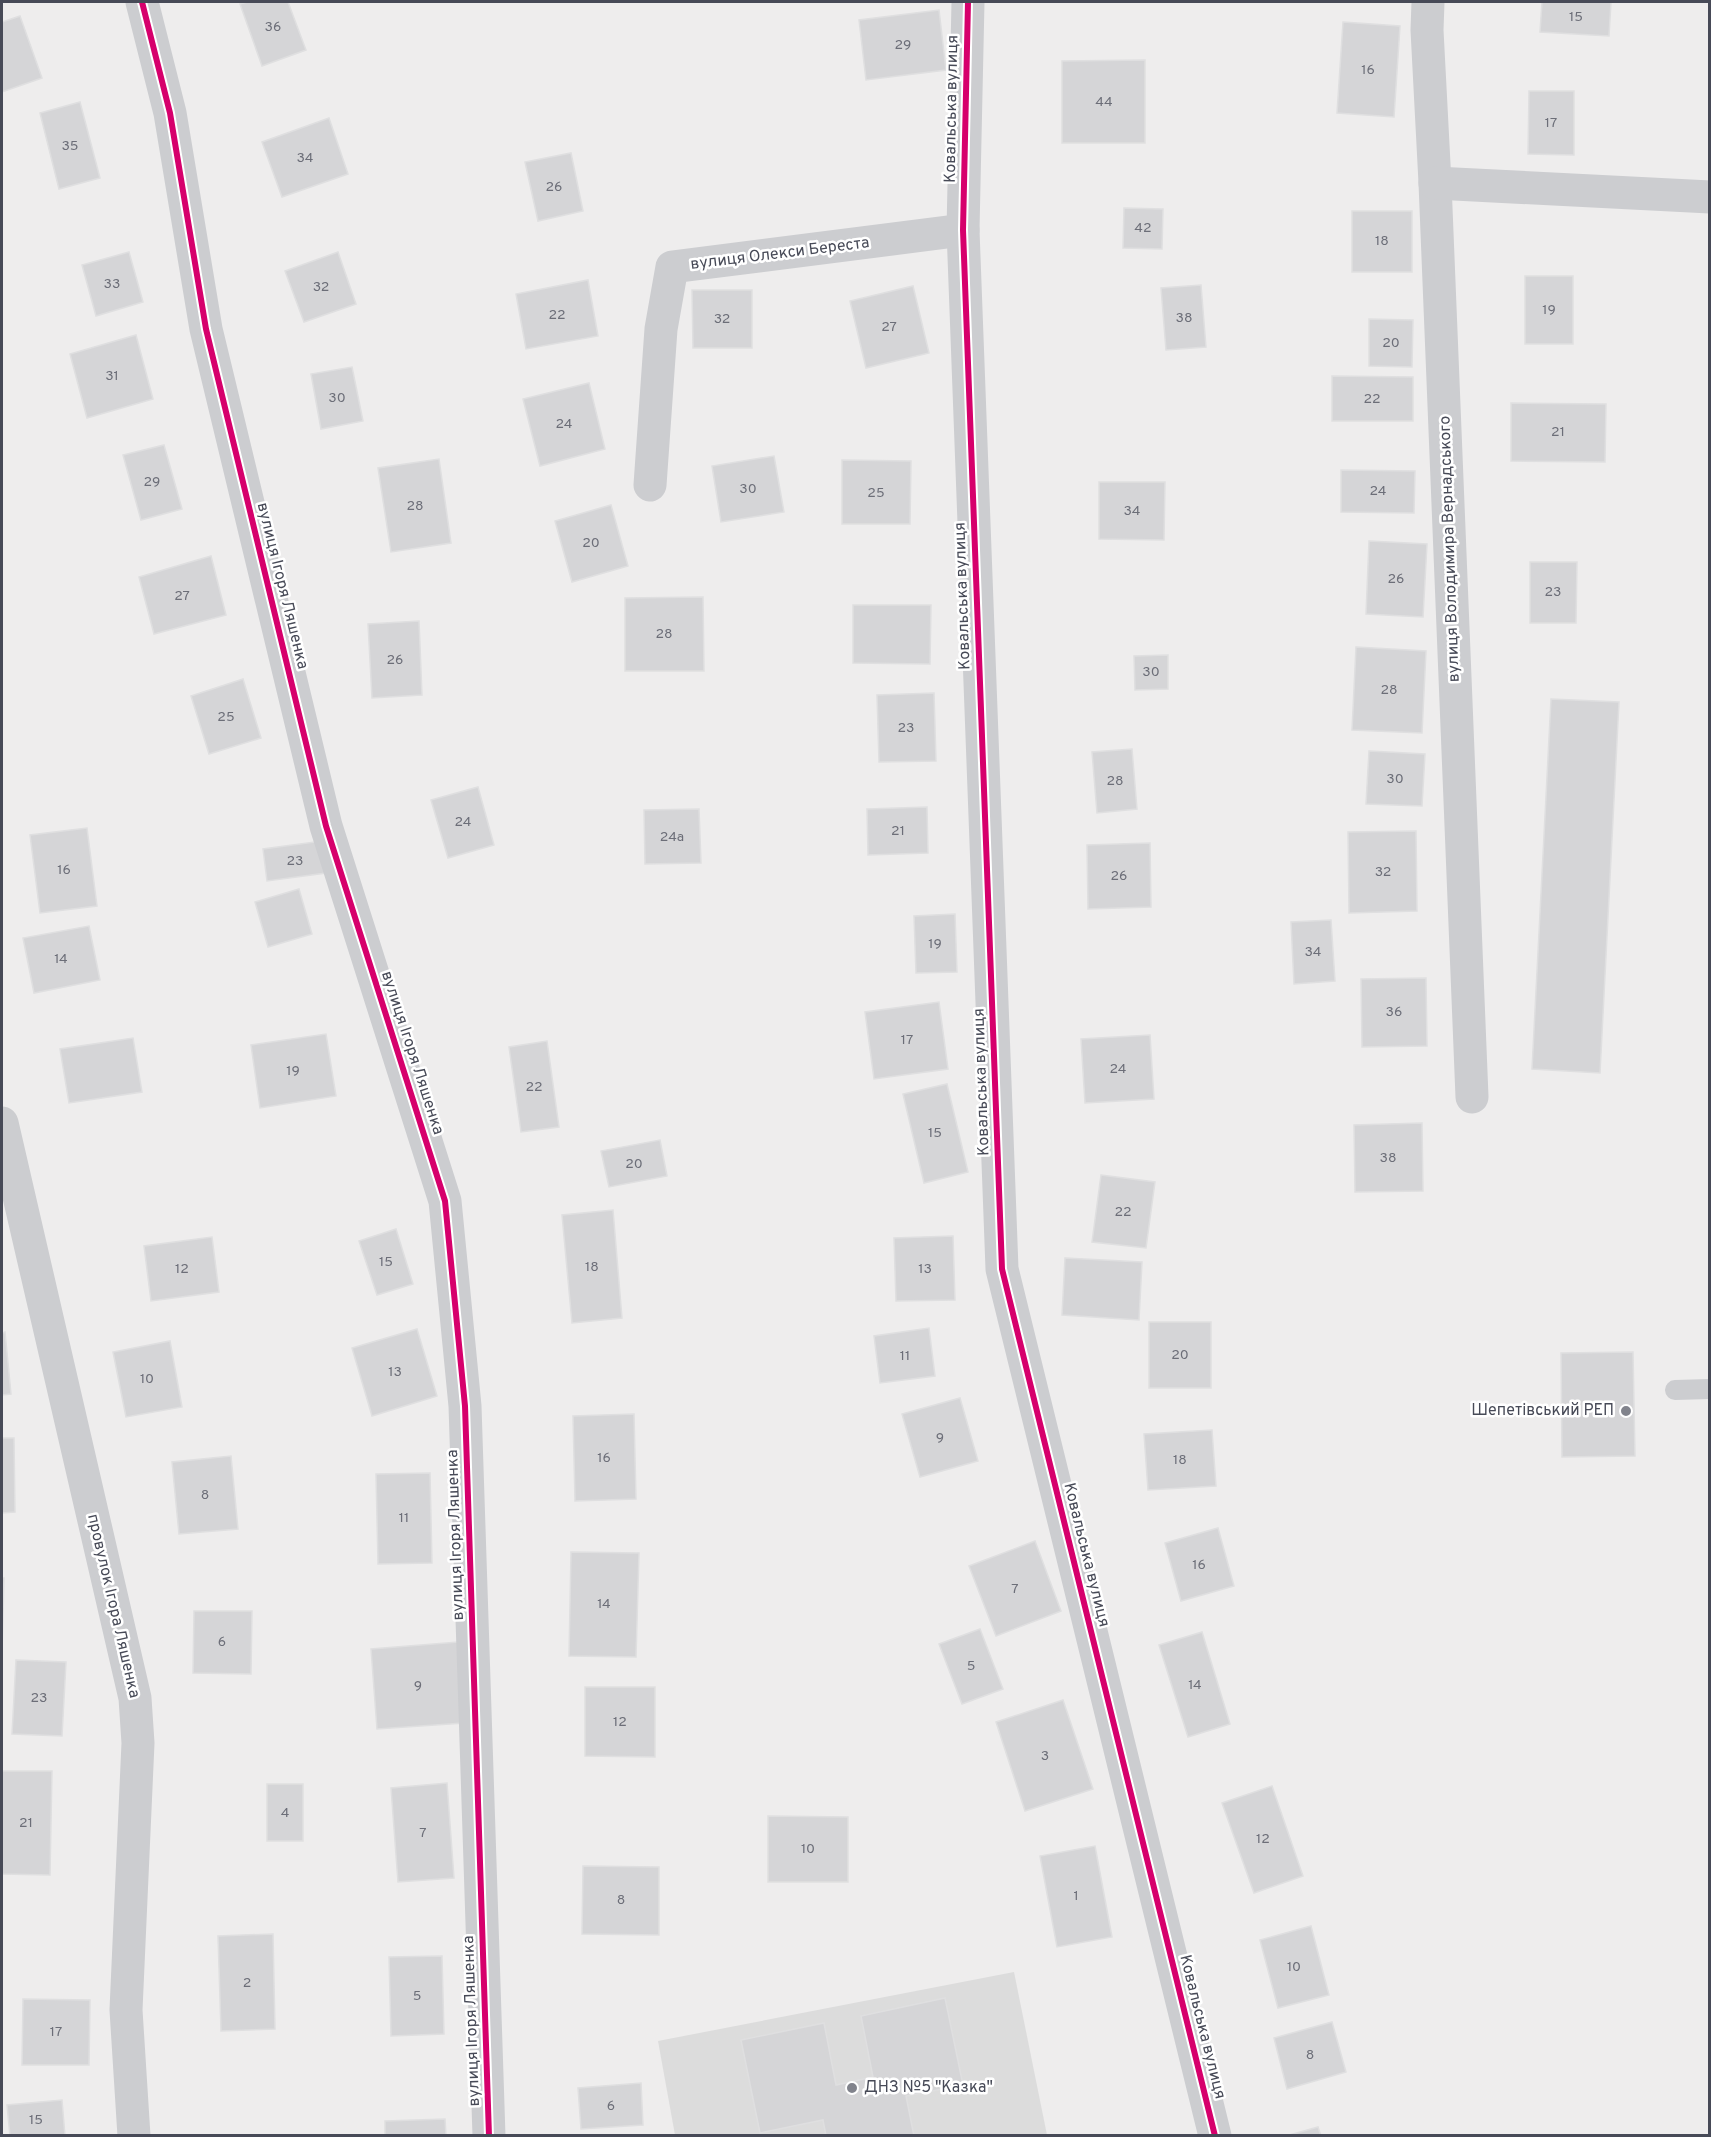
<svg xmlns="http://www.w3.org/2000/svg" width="1711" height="2137" viewBox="0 0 1711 2137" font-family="Overpass,sans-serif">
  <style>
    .education { fill: #dcdcdc }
    .building { fill: #d5d5d7; stroke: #dfdfe0; stroke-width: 1.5 }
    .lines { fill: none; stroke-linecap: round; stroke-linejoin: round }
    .service { stroke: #cccdd0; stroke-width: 20 }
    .minor { stroke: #cccdd0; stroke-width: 33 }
    .cycleway-casing { stroke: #fff; stroke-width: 10 }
    .cycleway { stroke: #d6006c; stroke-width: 6 }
    .poi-dot { fill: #81838c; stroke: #fff; stroke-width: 2 }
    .labels { text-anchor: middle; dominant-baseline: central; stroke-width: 5; stroke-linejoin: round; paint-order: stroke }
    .number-label { font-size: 14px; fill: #6c6e78 }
    .street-label { font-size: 16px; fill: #474a57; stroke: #fff }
    .poi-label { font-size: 16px; fill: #474a57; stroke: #fff; text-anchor: end }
  </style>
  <rect width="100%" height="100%" fill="#eeeded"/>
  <polygon class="education" points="1014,1972 1047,2135 675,2135 658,2041"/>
  <g class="building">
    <polygon points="247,2 288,2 306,50 262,66 240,4"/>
    <polygon points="1542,2 1611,2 1609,36 1540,32"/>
    <polygon points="939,10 946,70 866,80 859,20"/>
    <polygon points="20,16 42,78 2,92 2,22"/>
    <polygon points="1343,22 1400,26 1394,117 1337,113"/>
    <polygon points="1145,60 1145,143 1062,143 1062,61"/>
    <polygon points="1529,91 1574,91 1574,155 1528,154"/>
    <polygon points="80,102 100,178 59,189 40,113"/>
    <polygon points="329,118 348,174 282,197 262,142"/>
    <polygon points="571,153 583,211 538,221 525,162"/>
    <polygon points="1124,208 1163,209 1162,249 1123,248"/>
    <rect x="1352" y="211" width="60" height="61"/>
    <polygon points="129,252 143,302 96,316 82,265"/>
    <polygon points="338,252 356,304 304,322 285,271"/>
    <rect x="1525" y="276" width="48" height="68"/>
    <polygon points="588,280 598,336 526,349 516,294"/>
    <polygon points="1201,285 1206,347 1166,350 1161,288"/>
    <polygon points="913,286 929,353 866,368 850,301"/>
    <polygon points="692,290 752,290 752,348 693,348"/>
    <polygon points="1369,319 1413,320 1412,367 1369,366"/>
    <polygon points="136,335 153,399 87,418 70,354"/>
    <polygon points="352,367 363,421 321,429 311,374"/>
    <polygon points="1332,376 1413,377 1413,421 1332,421"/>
    <polygon points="589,383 605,449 540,466 523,399"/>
    <polygon points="1511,403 1606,404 1605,462 1511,461"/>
    <polygon points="164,445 182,509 141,520 123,455"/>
    <polygon points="774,456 784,512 721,522 712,466"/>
    <polygon points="439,459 451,543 391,552 378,468"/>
    <polygon points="842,460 911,461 910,524 842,524"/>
    <polygon points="1341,470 1415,471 1414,513 1341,512"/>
    <polygon points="1099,482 1165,482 1164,540 1099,539"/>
    <polygon points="611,505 628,566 572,582 555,521"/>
    <polygon points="1369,541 1427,544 1423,617 1366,614"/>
    <polygon points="211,556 226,615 154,634 139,577"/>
    <polygon points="1530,562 1577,562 1576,623 1530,623"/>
    <polygon points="703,597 704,671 625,671 625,598"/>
    <polygon points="853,605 931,605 930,664 853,663"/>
    <polygon points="419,621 422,695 372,698 368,624"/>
    <polygon points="1356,647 1426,651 1422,733 1352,730"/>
    <polygon points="1168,655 1168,689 1135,690 1134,656"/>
    <polygon points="243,679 261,738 209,754 191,696"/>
    <polygon points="934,693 936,761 879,762 877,695"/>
    <polygon points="1551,699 1619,702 1600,1073 1532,1069"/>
    <polygon points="1132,749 1137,809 1097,813 1092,752"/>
    <polygon points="1369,751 1425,754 1422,806 1366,804"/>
    <polygon points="478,787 494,845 448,858 431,800"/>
    <polygon points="927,807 928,853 868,855 867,809"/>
    <polygon points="699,809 701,863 645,864 644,810"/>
    <polygon points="87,828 97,906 40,913 30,835"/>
    <polygon points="1416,831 1417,911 1349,913 1348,832"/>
    <polygon points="322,841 326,873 267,881 263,849"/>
    <polygon points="1150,843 1151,907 1088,909 1087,845"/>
    <polygon points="299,889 312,934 268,947 255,902"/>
    <polygon points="955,914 957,972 916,973 914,916"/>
    <polygon points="1331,920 1335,981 1294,984 1291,922"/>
    <polygon points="89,926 100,980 34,993 23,938"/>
    <polygon points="1426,978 1427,1046 1362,1047 1361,979"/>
    <polygon points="939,1002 948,1069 874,1079 865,1012"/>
    <polygon points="326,1034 336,1096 260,1108 251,1045"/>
    <polygon points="1150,1035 1154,1099 1085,1103 1081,1039"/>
    <polygon points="133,1038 142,1092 69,1103 60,1049"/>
    <polygon points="547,1041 559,1127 521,1132 509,1047"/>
    <polygon points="947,1084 968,1172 924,1183 903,1094"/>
    <polygon points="1422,1123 1423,1191 1355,1192 1354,1125"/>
    <polygon points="660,1140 667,1176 609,1187 601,1151"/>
    <polygon points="1101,1175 1155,1182 1146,1248 1092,1242"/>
    <polygon points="613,1210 622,1318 572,1323 562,1215"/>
    <polygon points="396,1229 413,1284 377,1295 359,1241"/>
    <polygon points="953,1236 955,1300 896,1301 894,1238"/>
    <polygon points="212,1237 219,1292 151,1301 144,1246"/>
    <polygon points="1065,1258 1142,1262 1139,1320 1062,1315"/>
    <rect x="1149" y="1322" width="62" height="66"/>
    <polygon points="929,1328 935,1376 880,1383 874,1336"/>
    <polygon points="417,1329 437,1396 372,1416 352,1348"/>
    <polygon points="5,1332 11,1394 2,1395 2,1333"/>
    <polygon points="170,1341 182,1407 126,1417 113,1352"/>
    <polygon points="1633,1352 1635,1456 1562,1457 1561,1353"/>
    <polygon points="960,1398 978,1461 920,1477 902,1414"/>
    <polygon points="634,1414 636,1499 575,1501 573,1416"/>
    <polygon points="1212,1430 1216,1486 1148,1490 1144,1434"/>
    <polygon points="2,1438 14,1438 15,1512 2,1513"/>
    <polygon points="231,1456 238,1529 179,1534 172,1462"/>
    <polygon points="430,1473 432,1563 378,1564 376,1474"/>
    <polygon points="1218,1528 1234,1586 1181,1601 1165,1543"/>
    <polygon points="1035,1541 1061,1611 996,1636 969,1566"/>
    <polygon points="571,1552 639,1553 636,1657 569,1656"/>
    <polygon points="2,1578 4,1578 2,1651"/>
    <polygon points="194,1611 252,1611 251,1674 193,1673"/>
    <polygon points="980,1629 1003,1689 962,1704 939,1644"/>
    <polygon points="1202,1632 1230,1724 1188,1737 1159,1645"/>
    <polygon points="458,1642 464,1723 377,1729 371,1649"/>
    <polygon points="16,1660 66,1662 62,1736 12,1734"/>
    <polygon points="585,1687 655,1687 655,1757 585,1756"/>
    <polygon points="1063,1700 1093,1789 1025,1811 996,1722"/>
    <polygon points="2,1771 52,1771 50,1875 2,1874"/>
    <polygon points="447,1783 454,1878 398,1882 391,1788"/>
    <rect x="267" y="1784" width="36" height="57"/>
    <polygon points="1272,1786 1303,1876 1254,1893 1222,1803"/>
    <polygon points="768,1816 848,1817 848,1882 768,1882"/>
    <polygon points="1095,1846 1112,1937 1057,1947 1040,1856"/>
    <polygon points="583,1866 659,1867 659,1935 582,1934"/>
    <polygon points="1311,1926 1329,1995 1278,2008 1260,1940"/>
    <polygon points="273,1934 275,2029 221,2031 218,1936"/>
    <polygon points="442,1956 444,2034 391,2036 389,1957"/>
    <polygon points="945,1998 963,2085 906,2096 914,2136 826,2136 823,2120 760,2133 741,2040 824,2023 836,2085 873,2077 861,2016"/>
    <polygon points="23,1999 90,2000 89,2065 22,2065"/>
    <polygon points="1332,2022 1346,2072 1287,2089 1274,2038"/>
    <polygon points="641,2083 643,2125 581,2129 578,2088"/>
    <polygon points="62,2100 65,2136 10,2136 7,2105"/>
    <polygon points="445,2119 446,2136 385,2136 385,2121"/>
    <polygon points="1318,2127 1321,2136 1286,2136"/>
  </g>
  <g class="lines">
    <polyline class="service" points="1675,1390 1710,1389"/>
    <g class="minor">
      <polyline points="142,2 170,113 206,329 326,826 445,1201 465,1406 489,2136"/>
      <polyline points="968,2 963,230 1002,1269 1215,2136"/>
      <polyline points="1428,2 1427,30 1435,183 1472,1097"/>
      <polyline points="1435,183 1710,197"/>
      <polyline points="650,485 661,329 672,267 963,230"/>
      <polyline points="2,1123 135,1698 138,1743 126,2010 134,2136"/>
    </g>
    <defs>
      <g id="cycleway">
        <polyline points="142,2 170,113 206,329 326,826 445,1201 465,1406 489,2136"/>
        <polyline points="968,2 963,230 1002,1269 1215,2136"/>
      </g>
    </defs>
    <use href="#cycleway" class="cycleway-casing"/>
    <use href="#cycleway" class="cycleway"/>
  </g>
  <g class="poi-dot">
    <circle cx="1626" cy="1411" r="6"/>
    <circle cx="852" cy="2088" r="6"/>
  </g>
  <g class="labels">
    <g class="number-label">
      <text x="1576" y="17">15</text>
      <text x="273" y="27">36</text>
      <text x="903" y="45">29</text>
      <text x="1368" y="70">16</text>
      <text x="1104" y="102">44</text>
      <text x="1551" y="123">17</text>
      <text x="70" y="146">35</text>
      <text x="305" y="158">34</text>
      <text x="554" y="187">26</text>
      <text x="1143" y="228">42</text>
      <text x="1382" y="241">18</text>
      <text x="112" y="284">33</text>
      <text x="321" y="287">32</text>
      <text x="1549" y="310">19</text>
      <text x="557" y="315">22</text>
      <text x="1184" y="318">38</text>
      <text x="722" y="319">32</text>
      <text x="889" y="327">27</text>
      <text x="1391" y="343">20</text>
      <text x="112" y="376">31</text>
      <text x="337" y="398">30</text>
      <text x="1372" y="399">22</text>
      <text x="564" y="424">24</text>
      <text x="1558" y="432">21</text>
      <text x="152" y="482">29</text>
      <text x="748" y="489">30</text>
      <text x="1378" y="491">24</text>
      <text x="876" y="493">25</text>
      <text x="415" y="506">28</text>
      <text x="1132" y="511">34</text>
      <text x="591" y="543">20</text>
      <text x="1396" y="579">26</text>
      <text x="1553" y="592">23</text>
      <text x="182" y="596">27</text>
      <text x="664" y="634">28</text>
      <text x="395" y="660">26</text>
      <text x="1151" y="672">30</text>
      <text x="1389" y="690">28</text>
      <text x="226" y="717">25</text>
      <text x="906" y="728">23</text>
      <text x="1395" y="779">30</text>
      <text x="1115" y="781">28</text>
      <text x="463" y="822">24</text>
      <text x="898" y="831">21</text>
      <text x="672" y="837">24а</text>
      <text x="295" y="861">23</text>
      <text x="64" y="870">16</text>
      <text x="1383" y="872">32</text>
      <text x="1119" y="876">26</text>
      <text x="935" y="944">19</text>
      <text x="1313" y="952">34</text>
      <text x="61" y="959">14</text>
      <text x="1394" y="1012">36</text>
      <text x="907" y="1040">17</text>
      <text x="1118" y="1069">24</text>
      <text x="293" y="1071">19</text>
      <text x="534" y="1087">22</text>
      <text x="935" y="1133">15</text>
      <text x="1388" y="1158">38</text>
      <text x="634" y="1164">20</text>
      <text x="1123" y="1212">22</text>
      <text x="386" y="1262">15</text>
      <text x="592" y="1267">18</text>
      <text x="182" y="1269">12</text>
      <text x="925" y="1269">13</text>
      <text x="1180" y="1355">20</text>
      <text x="905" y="1356">11</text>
      <text x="395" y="1372">13</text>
      <text x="147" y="1379">10</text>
      <text x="940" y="1438">9</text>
      <text x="604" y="1458">16</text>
      <text x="1180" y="1460">18</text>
      <text x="205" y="1495">8</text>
      <text x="404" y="1518">11</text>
      <text x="1199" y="1565">16</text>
      <text x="1015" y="1589">7</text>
      <text x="604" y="1604">14</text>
      <text x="222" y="1642">6</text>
      <text x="971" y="1666">5</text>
      <text x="1195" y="1685">14</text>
      <text x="418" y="1686">9</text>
      <text x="39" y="1698">23</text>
      <text x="620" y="1722">12</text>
      <text x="1045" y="1756">3</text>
      <text x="285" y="1813">4</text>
      <text x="26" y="1823">21</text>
      <text x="423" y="1833">7</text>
      <text x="1263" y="1839">12</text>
      <text x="808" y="1849">10</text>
      <text x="1076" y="1896">1</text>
      <text x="621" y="1900">8</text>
      <text x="1294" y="1967">10</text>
      <text x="247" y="1983">2</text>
      <text x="417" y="1996">5</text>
      <text x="56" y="2032">17</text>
      <text x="1310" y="2055">8</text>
      <text x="611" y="2106">6</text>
      <text x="36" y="2120">15</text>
    </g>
    <g class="street-label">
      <text transform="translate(952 109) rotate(-89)">Ковальська вулиця</text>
      <text transform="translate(780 254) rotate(-7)">вулиця Олекси Береста</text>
      <text transform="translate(1450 549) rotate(-92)">вулиця Володимира Вернадського</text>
      <text transform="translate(282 586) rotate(76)">вулиця Ігоря Ляшенка</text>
      <text transform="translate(963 596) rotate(-92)">Ковальська вулиця</text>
      <text transform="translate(412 1053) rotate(72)">вулиця Ігоря Ляшенка</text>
      <text transform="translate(982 1082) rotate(-92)">Ковальська вулиця</text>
      <text transform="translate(456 1535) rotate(-92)">вулиця Ігоря Ляшенка</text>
      <text transform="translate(1086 1555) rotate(76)">Ковальська вулиця</text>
      <text transform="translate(113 1606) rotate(77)">провулок Ігора Ляшенка</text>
      <text transform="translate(472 2021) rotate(-92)">вулиця Ігоря Ляшенка</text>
      <text transform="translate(1202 2027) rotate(76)">Ковальська вулиця</text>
    </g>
    <g class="poi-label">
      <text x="1614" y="1411">Шепетівський РЕП</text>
      <text x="864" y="2088" text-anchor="start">ДНЗ №5 "Казка"</text>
    </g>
  </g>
  <rect width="1711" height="2137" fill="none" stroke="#474a57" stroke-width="6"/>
</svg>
